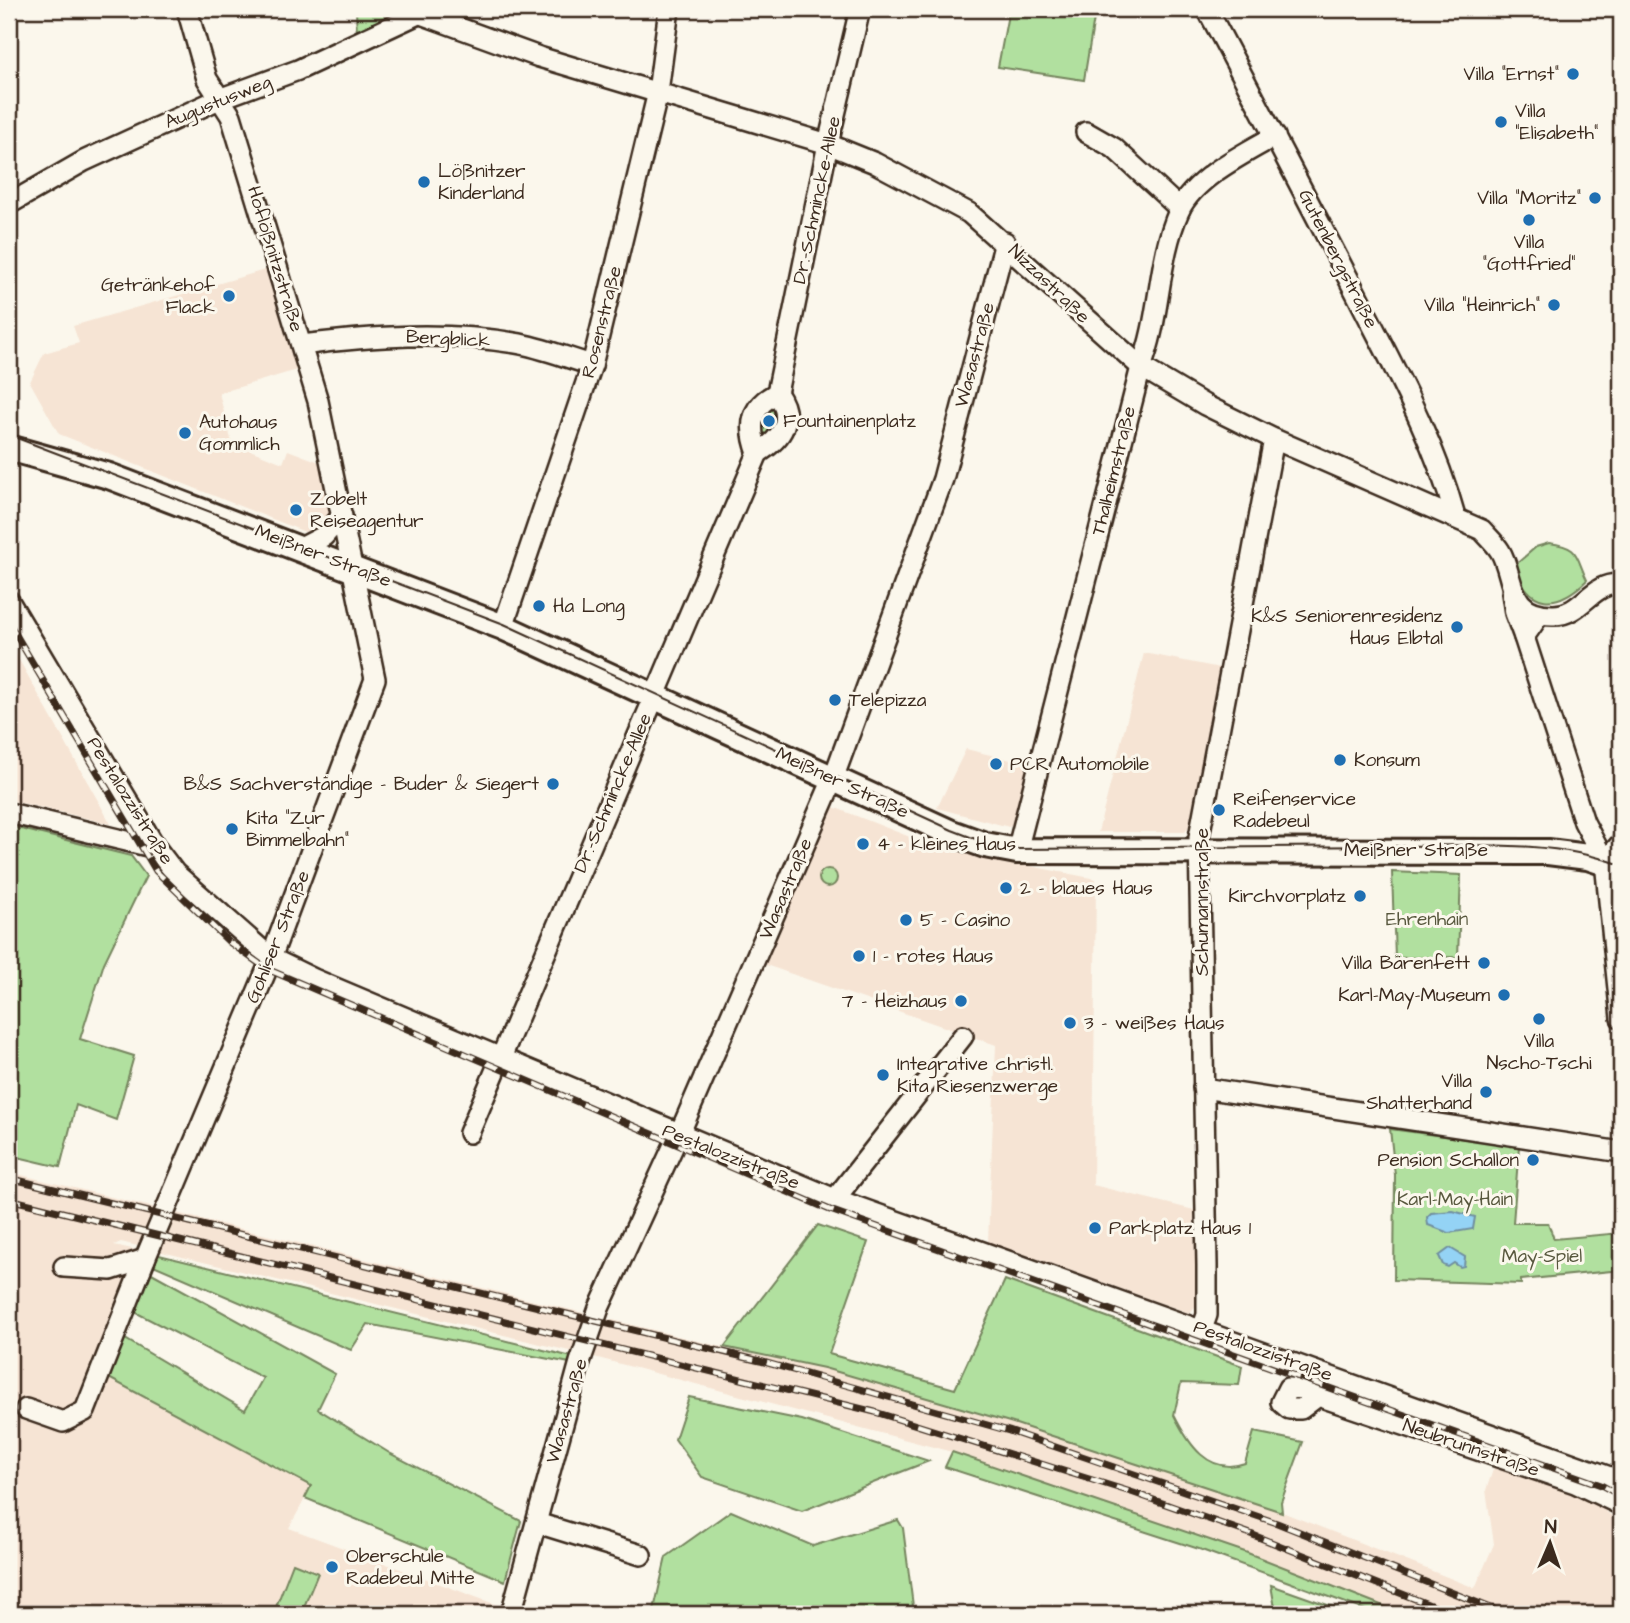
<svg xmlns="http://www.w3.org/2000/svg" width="1630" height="1623" viewBox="0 0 1630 1623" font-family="'Architects Daughter',sans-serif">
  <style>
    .built { fill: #f6e4d4 }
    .green { fill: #b1e09f; stroke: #76855e; stroke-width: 2 }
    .water { fill: #94d3f5; stroke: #708f9f; stroke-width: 2 }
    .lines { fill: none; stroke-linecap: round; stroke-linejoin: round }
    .minor-casing { stroke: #3b2a1e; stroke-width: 24 }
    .major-casing { stroke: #3b2a1e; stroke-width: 30 }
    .minor { stroke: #fbf7ec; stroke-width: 19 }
    .major { stroke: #fbf7ec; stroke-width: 24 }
    .tram { stroke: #3b2a1e; stroke-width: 2 }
    .rail-casing { stroke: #3b2a1e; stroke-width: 7 }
    .rail { stroke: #fbf7ec; stroke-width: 4.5; stroke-dasharray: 13; stroke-linecap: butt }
    .poi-dot { fill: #1f6fb2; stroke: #fbf7ec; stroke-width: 2.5 }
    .labels { text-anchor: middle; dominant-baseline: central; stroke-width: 6; stroke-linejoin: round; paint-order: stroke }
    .poi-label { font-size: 19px; fill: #3b2a1e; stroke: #fbf7ec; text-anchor: start }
    .street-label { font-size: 19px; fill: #3b2a1e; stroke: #fbf7ec }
    .park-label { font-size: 19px; fill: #58583e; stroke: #fbf7ec }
  </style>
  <rect width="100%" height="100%" fill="#fbf7ec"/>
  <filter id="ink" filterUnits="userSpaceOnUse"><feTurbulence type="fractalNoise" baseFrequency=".0143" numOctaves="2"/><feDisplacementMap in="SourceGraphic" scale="14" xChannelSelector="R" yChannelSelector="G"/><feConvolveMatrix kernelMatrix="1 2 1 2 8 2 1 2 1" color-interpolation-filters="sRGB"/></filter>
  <g filter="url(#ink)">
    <g class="built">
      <polygon points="268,269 297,370 219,393 232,443 283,463 288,450 322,463 332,505 327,521 305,532 59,434 30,382 44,353 79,343 73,326"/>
      <polygon points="9,642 111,824 9,800"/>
      <polygon points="1144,653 1220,668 1189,826 1185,832 1098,832"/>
      <polygon points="966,749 1027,764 1015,822 1009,827 937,808"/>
      <polygon points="831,806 938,848 1096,879 1093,1185 1194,1210 1196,1306 1189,1313 988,1242 996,1045 763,964"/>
      <polygon points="9,1172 743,1352 824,1368 1013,1423 1282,1512 1475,1588 1494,1544 1486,1490 1495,1464 1591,1500 1621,1523 1621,1614 1404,1614 1245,1552 952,1452 598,1358 121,1242 114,1245 155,1254 105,1376 312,1486 289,1528 500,1606 498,1614 9,1614"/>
    </g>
    <g class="green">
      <polygon points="356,9 396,9 396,17 357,37"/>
      <polygon points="1009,9 1071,9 1095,12 1084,80 998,67"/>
      <polygon points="772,400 779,419 765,441 757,431"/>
      <path d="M1549,543c32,4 26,13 38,37 -30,29 -59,30 -72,-15l21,-18z"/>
      <polygon points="9,826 131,856 146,876 104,963 80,1039 134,1056 116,1120 76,1105 60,1167 9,1155"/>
      <circle cx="828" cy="878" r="9"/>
      <polygon points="1392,872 1461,875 1458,957 1395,958"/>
      <polygon points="1390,1129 1519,1146 1513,1223 1548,1223 1554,1239 1621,1233 1621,1270 1521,1280 1521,1284 1394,1280 1395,1175"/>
      <path d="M818,1225l50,17 -39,112 126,35 50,-109 237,86 -3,19 -58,-2 -7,32c14,28 34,61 71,48l9,-31 49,10 -22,60 1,10 -269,-89 -189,-55 -100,-21z"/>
      <polygon points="155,1254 572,1357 570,1363 368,1324 351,1350 151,1264"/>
      <polygon points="148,1271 335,1374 318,1409 391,1454 521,1521 505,1581 305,1498 311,1486 105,1376 120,1336 245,1410 263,1378 131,1310"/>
      <polygon points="689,1397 802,1420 929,1461 802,1511 702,1477 675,1439"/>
      <polygon points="952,1452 1245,1552 1404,1614 1376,1614 1199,1549 945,1467"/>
      <polygon points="731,1511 813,1546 898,1520 903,1528 914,1614 653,1614 666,1557"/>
      <polygon points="293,1563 318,1573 301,1614 274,1612"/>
      <polygon points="1271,1585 1353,1614 1276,1614"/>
    </g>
    <g class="water">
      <polygon points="1453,1211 1475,1217 1473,1229 1449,1233 1428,1225 1427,1217 1431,1213"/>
      <polygon points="1450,1248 1465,1257 1464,1266 1460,1267 1454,1263 1448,1267 1443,1265 1439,1256"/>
    </g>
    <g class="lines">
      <defs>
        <g id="minor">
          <path d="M415,9l6,5 118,43 289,87 47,19 94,50 172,154 64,38 69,34 208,91c6,7 13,13 18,21 15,25 6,65 54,64 29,0 38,-35 67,-30"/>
          <path d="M1207,9c51,95 101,192 151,288 36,71 76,142 97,219"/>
          <polyline points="1086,132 1114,148 1180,209"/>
          <polyline points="9,204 84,161 219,99 298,70 429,9"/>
          <path d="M302,345c71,-9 142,-14 213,-2 26,4 52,15 77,22"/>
          <polyline points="777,393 828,144 860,9"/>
          <path d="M777,393c18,26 6,45 -19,60 -10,-26 -8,-47 19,-60z"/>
          <polyline points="301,548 324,536 342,516"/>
          <polyline points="1512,593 1515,613 1524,637"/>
          <polyline points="9,601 156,848 175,873 271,958 314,979 835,1199 1621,1481"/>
          <polyline points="1540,614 1524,637 1584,822 1605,862 1621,1018"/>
          <polyline points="503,627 592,365 658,92 669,9"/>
          <polyline points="9,813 156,848"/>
          <path d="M1017,851l124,-484c20,-49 16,-107 38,-156 15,-33 66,-58 96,-75"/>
          <polyline points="1605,862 1621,843"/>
          <polyline points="1203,1088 1621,1152"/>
          <polyline points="469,1133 758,453"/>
          <polyline points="835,1199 963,1036"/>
          <polyline points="64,1267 111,1270 145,1259"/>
          <polyline points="1202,1329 1207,1315 1207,1265 1199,837 1274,439"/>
          <polyline points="1318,1396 1301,1409 1289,1409 1281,1402 1288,1388 1306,1389 1318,1396 1575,1483 1621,1505"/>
          <polyline points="26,1409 63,1422 85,1411 145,1259 267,969 375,679 318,401 231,116 207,79 187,9"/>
          <polyline points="537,1523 641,1555"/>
          <polyline points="511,1614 580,1362 599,1308 685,1121 833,779 943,479 1005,242"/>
        </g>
        <polyline id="major" points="9,448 109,476 503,627 949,832 985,845 1017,851 1548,852 1588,857 1621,868"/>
      </defs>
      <use href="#minor" class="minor-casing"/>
      <use href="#major" class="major-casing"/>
      <use href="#minor" class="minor"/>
      <use href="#major" class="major"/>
      <path class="tram" d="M9,435l495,189 448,206 34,13 32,6c125,-1 251,-3 377,-3 74,0 156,-7 226,19"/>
      <defs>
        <g id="rail">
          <polyline points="9,623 156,871 229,942 267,969 830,1210 1601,1485 1621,1496"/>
          <polyline points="9,1178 760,1361 1009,1431 1277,1523 1506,1614"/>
          <polyline points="9,1199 875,1412 1134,1493 1248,1533 1453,1614"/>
        </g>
      </defs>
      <use href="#rail" class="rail-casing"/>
      <use href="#rail" class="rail"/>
    </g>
  </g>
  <g class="poi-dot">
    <circle cx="1573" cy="74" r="7"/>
    <circle cx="1501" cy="122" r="7"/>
    <circle cx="424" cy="182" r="7"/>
    <circle cx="1595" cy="198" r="7"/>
    <circle cx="1529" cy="220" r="7"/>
    <circle cx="229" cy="296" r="7"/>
    <circle cx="1554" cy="305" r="7"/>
    <circle cx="769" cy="421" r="7"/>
    <circle cx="185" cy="433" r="7"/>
    <circle cx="296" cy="510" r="7"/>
    <circle cx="539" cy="606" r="7"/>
    <circle cx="1457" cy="627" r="7"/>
    <circle cx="835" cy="700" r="7"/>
    <circle cx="1340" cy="760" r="7"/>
    <circle cx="996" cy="764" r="7"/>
    <circle cx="553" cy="784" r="7"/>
    <circle cx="1219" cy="810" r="7"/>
    <circle cx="232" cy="829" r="7"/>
    <circle cx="863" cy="844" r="7"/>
    <circle cx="1006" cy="888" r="7"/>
    <circle cx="1360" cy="896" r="7"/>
    <circle cx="906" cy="920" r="7"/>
    <circle cx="859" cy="956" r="7"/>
    <circle cx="1484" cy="963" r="7"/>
    <circle cx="1504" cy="995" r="7"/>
    <circle cx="961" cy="1001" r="7"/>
    <circle cx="1539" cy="1019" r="7"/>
    <circle cx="1070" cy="1023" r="7"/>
    <circle cx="883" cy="1075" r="7"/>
    <circle cx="1486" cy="1092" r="7"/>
    <circle cx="1533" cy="1160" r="7"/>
    <circle cx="1095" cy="1228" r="7"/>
    <circle cx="332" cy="1567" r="7"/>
  </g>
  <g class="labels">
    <g class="poi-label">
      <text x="1559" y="74" text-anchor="end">Villa "Ernst"</text>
      <text x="1515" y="111">Villa<tspan x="1515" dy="22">"Elisabeth"</tspan></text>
      <text x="438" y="171">Lößnitzer<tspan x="438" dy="22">Kinderland</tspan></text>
      <text x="1581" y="198" text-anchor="end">Villa "Moritz"</text>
      <text x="1529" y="242" text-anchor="middle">Villa<tspan x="1529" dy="22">"Gottfried"</tspan></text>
      <text x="215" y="285" text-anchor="end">Getränkehof<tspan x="215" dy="22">Flack</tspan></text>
      <text x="1540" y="305" text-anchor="end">Villa "Heinrich"</text>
      <text x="783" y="421">Fountainenplatz</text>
      <text x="199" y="422">Autohaus<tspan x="199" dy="22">Gommlich</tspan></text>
      <text x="310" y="499">Zobelt<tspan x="310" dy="22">Reiseagentur</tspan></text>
      <text x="553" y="606">Ha Long</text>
      <text x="1443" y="616" text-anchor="end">K&amp;S Seniorenresidenz<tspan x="1443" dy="22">Haus Elbtal</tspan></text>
      <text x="849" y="700">Telepizza</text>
      <text x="1354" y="760">Konsum</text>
      <text x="1010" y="764">PCR Automobile</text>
      <text x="539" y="784" text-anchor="end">B&amp;S Sachverständige - Buder &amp; Siegert</text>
      <text x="1233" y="799">Reifenservice<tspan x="1233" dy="22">Radebeul</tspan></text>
      <text x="246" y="818">Kita "Zur<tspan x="246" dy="22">Bimmelbahn"</tspan></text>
      <text x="877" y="844">4 - kleines Haus</text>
      <text x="1020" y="888">2 - blaues Haus</text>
      <text x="1346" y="896" text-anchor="end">Kirchvorplatz</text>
      <text x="920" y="920">5 - Casino</text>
      <text x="873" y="956">1 - rotes Haus</text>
      <text x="1470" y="963" text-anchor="end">Villa Bärenfett</text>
      <text x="1490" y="995" text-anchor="end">Karl-May-Museum</text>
      <text x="947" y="1001" text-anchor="end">7 - Heizhaus</text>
      <text x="1084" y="1023">3 - weißes Haus</text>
      <text x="1539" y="1041" text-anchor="middle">Villa<tspan x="1539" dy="22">Nscho-Tschi</tspan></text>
      <text x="897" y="1064">Integrative christl.<tspan x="897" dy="22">Kita Riesenzwerge</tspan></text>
      <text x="1472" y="1081" text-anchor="end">Villa<tspan x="1472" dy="22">Shatterhand</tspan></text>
      <text x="1519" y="1160" text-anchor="end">Pension Schallon</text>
      <text x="1109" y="1228">Parkplatz Haus 1</text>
      <text x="346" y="1556">Oberschule<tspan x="346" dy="22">Radebeul Mitte</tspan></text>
    </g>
    <g class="street-label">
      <text transform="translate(218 102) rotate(-22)">Augustusweg</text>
      <text transform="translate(817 200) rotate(-78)">Dr.-Schmincke-Allee</text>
      <text transform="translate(275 259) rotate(73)">Hoflößnitzstraße</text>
      <text transform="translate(1338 259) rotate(63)">Gutenbergstraße</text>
      <text transform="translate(1049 284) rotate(44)">Nizzastraße</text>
      <text transform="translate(602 322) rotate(-76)">Rosenstraße</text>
      <text transform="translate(448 339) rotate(3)">Bergblick</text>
      <text transform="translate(975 355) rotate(-75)">Wasastraße</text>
      <text transform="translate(1114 471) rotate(-76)">Thalheimstraße</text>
      <text transform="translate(323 556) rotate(21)">Meißner Straße</text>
      <text transform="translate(842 783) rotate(25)">Meißner Straße</text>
      <text transform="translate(613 793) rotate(-67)">Dr.-Schmincke-Allee</text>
      <text transform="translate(130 801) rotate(58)">Pestalozzistraße</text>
      <text x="1416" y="850">Meißner Straße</text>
      <text transform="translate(786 889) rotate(-67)">Wasastraße</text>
      <text transform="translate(1202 902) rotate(-90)">Schumannstraße</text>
      <text transform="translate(278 937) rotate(-68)">Gohliser Straße</text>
      <text transform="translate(731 1157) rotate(22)">Pestalozzistraße</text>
      <text transform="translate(1263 1351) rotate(20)">Pestalozzistraße</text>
      <text transform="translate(567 1411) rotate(-74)">Wasastraße</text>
      <text transform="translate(1471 1448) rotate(19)">Neubrunnstraße</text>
    </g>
    <g class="park-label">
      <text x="1427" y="919">Ehrenhain</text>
      <text x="1455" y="1199">Karl-May-Hain</text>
      <text x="1542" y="1256">May-Spiel</text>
    </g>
  </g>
  <rect width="1630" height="1623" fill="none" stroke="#fbf7ec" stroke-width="35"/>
  <rect x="18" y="18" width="1595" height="1588" fill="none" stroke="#3b2a1e" stroke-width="2.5" filter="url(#ink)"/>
  <g transform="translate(1550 1543) rotate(2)" stroke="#fbf7ec" stroke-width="5" paint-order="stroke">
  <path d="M0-5L12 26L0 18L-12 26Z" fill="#3b2a1e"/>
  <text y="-10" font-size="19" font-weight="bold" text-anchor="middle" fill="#3b2a1e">N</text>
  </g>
</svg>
